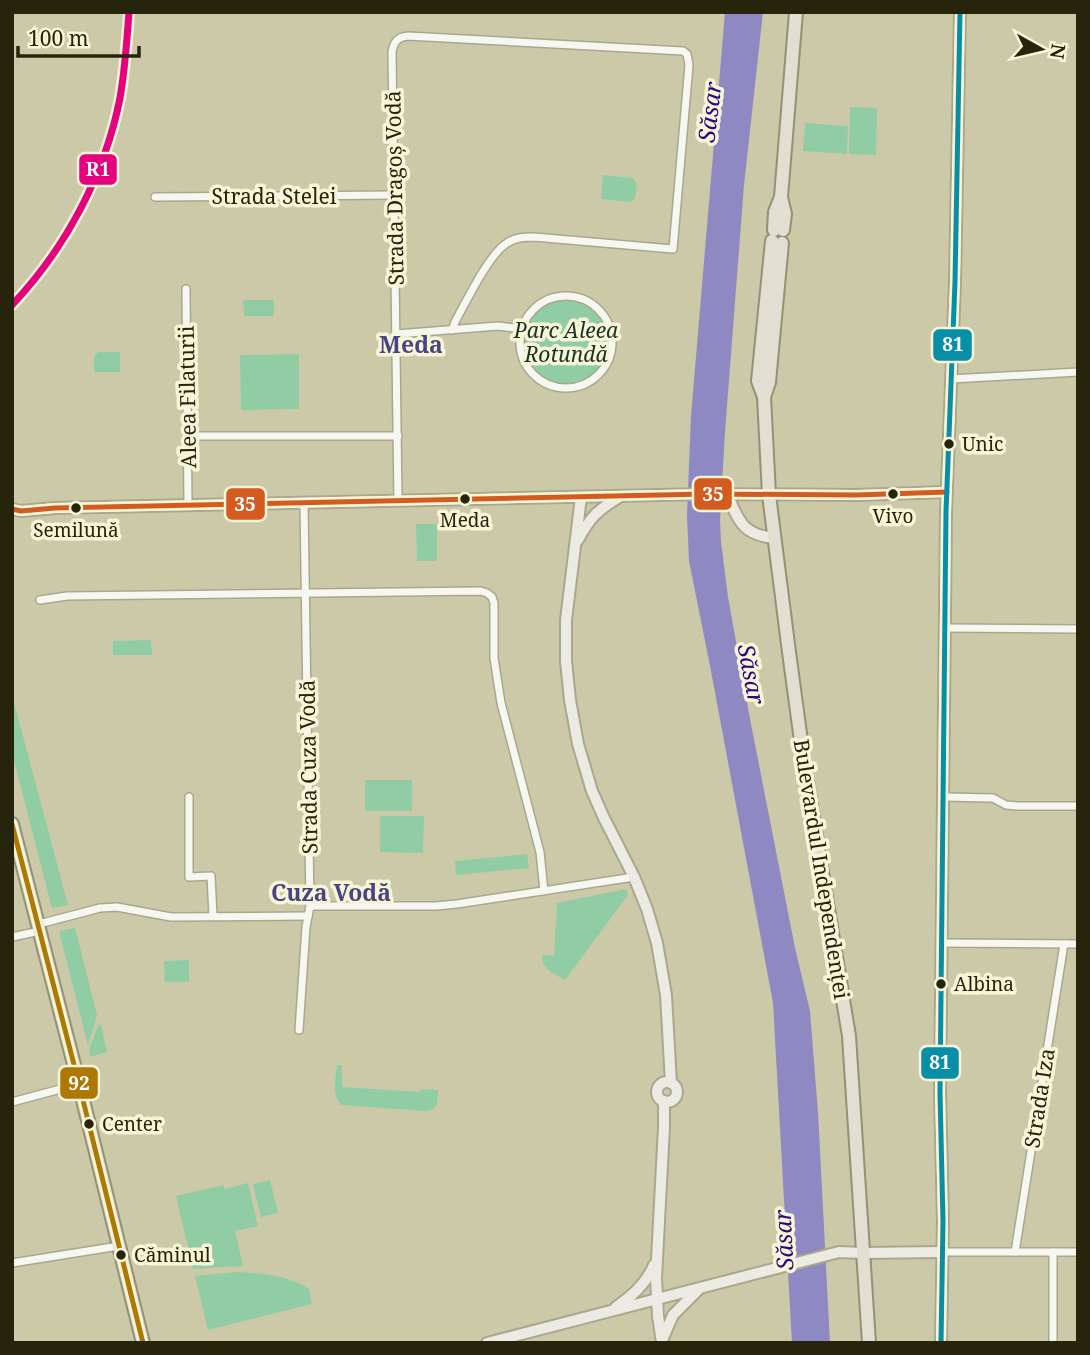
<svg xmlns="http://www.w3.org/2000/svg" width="1090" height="1355" viewBox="0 0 1090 1355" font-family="'Noto Serif',serif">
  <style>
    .green { fill: #90cda4 }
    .water { fill: #8e89c2 }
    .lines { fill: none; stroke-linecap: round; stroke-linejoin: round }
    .street-casing { stroke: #aaa78d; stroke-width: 10 }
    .secondary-casing { stroke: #aaa78d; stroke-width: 14 }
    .primary-casing { stroke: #949174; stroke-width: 16 }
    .street { stroke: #f7f7f2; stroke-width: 7 }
    .secondary { stroke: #ebebe3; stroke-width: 10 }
    .primary { stroke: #e0dfd2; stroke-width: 12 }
    .bus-1-casing { stroke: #f7f5d7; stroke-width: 10 }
    .bus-2-casing { stroke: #f7f5d7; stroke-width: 10 }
    .bus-3-casing { stroke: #f7f5d7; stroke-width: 10 }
    .bus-1 { stroke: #d45b1f; stroke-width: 5 }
    .bus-2 { stroke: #088ea7; stroke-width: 5 }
    .bus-3 { stroke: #ae7804; stroke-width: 5 }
    .rail-1-casing { stroke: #f7f5d7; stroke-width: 12 }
    .rail-1 { stroke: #e5007d; stroke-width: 7 }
    .bus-dot { fill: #27240c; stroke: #f7f5d7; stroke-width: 2.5 }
    .labels { text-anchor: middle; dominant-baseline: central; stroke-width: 7; stroke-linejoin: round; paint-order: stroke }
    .bus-label { font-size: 19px; fill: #27240c; stroke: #f7f5d7; text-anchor: start }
    .street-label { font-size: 21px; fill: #27240c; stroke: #f7f5d7 }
    .park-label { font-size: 21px; font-style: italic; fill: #1a3126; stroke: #f7f5d7 }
    .water-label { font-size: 23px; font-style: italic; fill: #2d0680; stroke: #f7f5d7 }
    .neighbourhood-label { font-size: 23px; font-weight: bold; fill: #474481; stroke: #f7f5d7 }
    .line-badge { stroke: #f7f5d7; stroke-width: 2.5 }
    .badge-label { font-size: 19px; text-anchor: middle; font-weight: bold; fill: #fff }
  </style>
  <rect width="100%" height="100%" fill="#ccc9a8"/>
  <g class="green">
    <polygon points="850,107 877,108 876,155 849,154"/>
    <polygon points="805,123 848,126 847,154 803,151"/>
    <path d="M603,175l29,3c7,4 4,12 3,20l-5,4 -29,-3z"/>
    <circle cx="566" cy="342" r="44"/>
    <polygon points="243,300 274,300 274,316 244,316"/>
    <polygon points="99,352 120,352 120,372 94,372 94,356"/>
    <polygon points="299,354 299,409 241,410 240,355"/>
    <polygon points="416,524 437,524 437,561 417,561"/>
    <polygon points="151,640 152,655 113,655 113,641"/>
    <polygon points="12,695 68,905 52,908 12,753"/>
    <rect x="365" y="780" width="47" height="31"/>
    <polygon points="380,816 424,816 423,853 380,852"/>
    <polygon points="527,854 529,868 456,875 455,861"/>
    <path d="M626,889l2,6 -63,85c-10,-6 -24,-11 -23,-25l12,1 3,-53z"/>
    <polygon points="75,928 97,1015 88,1045 59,931"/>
    <polygon points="189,960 189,982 165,982 164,961"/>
    <polygon points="101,1024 107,1052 90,1057 89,1049 98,1026"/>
    <path d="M337,1065h5v22l78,5 1,-3 17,1 -1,15 -5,5 -7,1 -83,-6c-11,-9 -6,-27 -5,-40z"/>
    <polygon points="270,1180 278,1213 261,1217 253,1184"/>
    <polygon points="248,1183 258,1226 235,1231 243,1266 193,1269 176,1196 223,1185 225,1189"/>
    <path d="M235,1272c25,1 53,3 74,17l3,15 -104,26 -13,-54z"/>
  </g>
  <polygon class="water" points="725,12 763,12 744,185 725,432 720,520 721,542 728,597 750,719 795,948 810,1011 818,1112 830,1343 792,1343 773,1003 711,671 689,561 687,516 691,416"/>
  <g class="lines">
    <defs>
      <g id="street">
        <polyline points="155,197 394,195"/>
        <polyline points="186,289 188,505"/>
        <circle cx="566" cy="342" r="46"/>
        <polyline points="396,334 498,326 522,329"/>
        <polyline points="951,379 1078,372"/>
        <polyline points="188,436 398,436"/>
        <path d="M398,501l-6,-449c2,-10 5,-15 16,-16l275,15 4,3 2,11 -16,184 -139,-12c-9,0 -18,0 -27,6 -18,11 -41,59 -52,79l-3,8"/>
        <polyline points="40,600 67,596 481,591 487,593 492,597 494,603 494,658 501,703 540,852 544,891"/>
        <polyline points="945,628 1078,629"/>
        <polyline points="189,797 189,877 211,876 213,916"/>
        <polyline points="943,797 993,798 1006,805 1017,806 1078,806"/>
        <polyline points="310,906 436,906 457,904 634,877"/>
        <polyline points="39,924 100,908 117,907 171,917 308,916"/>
        <polyline points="12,937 40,931"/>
        <polyline points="942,943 1078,944"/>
        <polyline points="299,1030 306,927 310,906 304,503"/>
        <polyline points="12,1102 79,1084"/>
        <polyline points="942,1252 1078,1252"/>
        <polyline points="1015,1252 1064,944"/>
        <polyline points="12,1263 119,1246"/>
        <polyline points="1053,1343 1053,1252"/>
      </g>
      <g id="secondary">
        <path d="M727,494c12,27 15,41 48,44"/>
        <polyline points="581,497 566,620 566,661 570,700 578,744 592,791 603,816 634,877 647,909 657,943 666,995 671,1083"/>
        <polyline points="12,509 21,511 55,508 706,494 856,495 947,492"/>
        <path d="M578,540c12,-23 19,-29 41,-43"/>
        <circle cx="667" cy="1092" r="10"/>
        <path d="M616,1307c16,-11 30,-23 38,-42"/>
        <polyline points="663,1338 673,1315 698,1290"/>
        <polyline points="487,1343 839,1252 862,1253 942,1252"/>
        <polyline points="662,1343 658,1316 656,1278 664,1127 664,1101"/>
        <polyline points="941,1343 943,1221 940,1093 946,512 955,282 960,12"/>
      </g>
      <g id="primary">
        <polyline points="774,230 775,212 781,197"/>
        <polyline points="783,230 785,214 781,197 796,12"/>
        <polyline points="782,243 769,382 764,397 769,495 789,652 804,763 849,1036 869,1343"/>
        <polyline points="764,397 758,381 772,241"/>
        <polyline points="12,824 79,1084 143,1343"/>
      </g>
    </defs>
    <use href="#street" class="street-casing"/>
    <use href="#secondary" class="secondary-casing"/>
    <use href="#primary" class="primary-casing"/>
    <use href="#street" class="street"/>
    <use href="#secondary" class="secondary"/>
    <use href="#primary" class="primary"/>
    <defs>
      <polyline id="bus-1" points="12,509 21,511 55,508 706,494 856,495 947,492"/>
      <polyline id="bus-2" points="941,1343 943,1221 940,1093 946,512 955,282 960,12"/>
      <polyline id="bus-3" points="12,824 79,1084 143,1343"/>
    </defs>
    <use href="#bus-1" class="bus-1-casing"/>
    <use href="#bus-2" class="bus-2-casing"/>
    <use href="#bus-3" class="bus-3-casing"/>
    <use href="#bus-1" class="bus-1"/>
    <use href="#bus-2" class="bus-2"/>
    <use href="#bus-3" class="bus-3"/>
    <defs>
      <path id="rail-1" d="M12,305c54,-57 93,-131 108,-207 5,-29 7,-57 9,-86"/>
    </defs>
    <use href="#rail-1" class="rail-1-casing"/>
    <use href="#rail-1" class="rail-1"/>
  </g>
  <g class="bus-dot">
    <circle cx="949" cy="444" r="6"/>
    <circle cx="893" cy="494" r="6"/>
    <circle cx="465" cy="499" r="6"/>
    <circle cx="76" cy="508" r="6"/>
    <circle cx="941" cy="984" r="6"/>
    <circle cx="89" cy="1124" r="6"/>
    <circle cx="121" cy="1255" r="6"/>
  </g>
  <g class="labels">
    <g class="bus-label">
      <text x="962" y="444">Unic</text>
      <text x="893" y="516" text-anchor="middle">Vivo</text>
      <text x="465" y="520" text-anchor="middle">Meda</text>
      <text x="76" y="530" text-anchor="middle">Semilună</text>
      <text x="954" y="984">Albina</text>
      <text x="102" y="1124">Center</text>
      <text x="134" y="1255">Căminul</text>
    </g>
    <g class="street-label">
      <text transform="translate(394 188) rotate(-91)">Strada Dragoș Vodă</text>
      <text x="274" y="196">Strada Stelei</text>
      <text transform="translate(187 397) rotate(-91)">Aleea Filaturii</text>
      <text transform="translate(308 767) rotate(-91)">Strada Cuza Vodă</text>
      <text transform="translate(822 869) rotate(81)">Bulevardul Independenței</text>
      <text transform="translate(1039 1098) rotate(-81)">Strada Iza</text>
    </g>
    <g class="park-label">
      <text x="566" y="330">Parc Aleea<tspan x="566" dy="24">Rotundă</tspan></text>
    </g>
    <g class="water-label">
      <text transform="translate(709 112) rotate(-83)">Săsar</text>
      <text transform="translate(752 674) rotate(79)">Săsar</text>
      <text transform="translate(783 1240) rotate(-93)">Săsar</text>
    </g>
    <g class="neighbourhood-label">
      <text x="411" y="344">Meda</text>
      <text x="331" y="892">Cuza Vodă</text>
    </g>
  </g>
  <g class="line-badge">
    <rect x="78" y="153" width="40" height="33" rx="7" fill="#e5007d"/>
    <rect x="932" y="328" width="41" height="34" rx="7" fill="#088ea7"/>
    <rect x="693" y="477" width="40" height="34" rx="7" fill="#d45b1f"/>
    <rect x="225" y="487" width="41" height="34" rx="7" fill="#d45b1f"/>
    <rect x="920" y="1046" width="40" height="34" rx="7" fill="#088ea7"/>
    <rect x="59" y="1066" width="40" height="34" rx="7" fill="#ae7804"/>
  </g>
  <g class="badge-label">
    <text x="98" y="176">R1</text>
    <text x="953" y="351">81</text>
    <text x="713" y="501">35</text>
    <text x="245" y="511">35</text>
    <text x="940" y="1069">81</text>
    <text x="79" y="1090">92</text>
  </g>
  <rect width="1090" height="1355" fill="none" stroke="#27240c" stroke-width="28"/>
  <g transform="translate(1041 49) rotate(98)" stroke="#f7f5d7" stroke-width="5" paint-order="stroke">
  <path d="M0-5L12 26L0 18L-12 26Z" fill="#27240c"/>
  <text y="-10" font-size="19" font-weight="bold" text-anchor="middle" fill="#27240c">N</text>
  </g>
  <path d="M18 46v10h121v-10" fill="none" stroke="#27240c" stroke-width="3.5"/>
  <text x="28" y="46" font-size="21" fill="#27240c" stroke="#f7f5d7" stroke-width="5" paint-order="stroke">100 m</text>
</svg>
